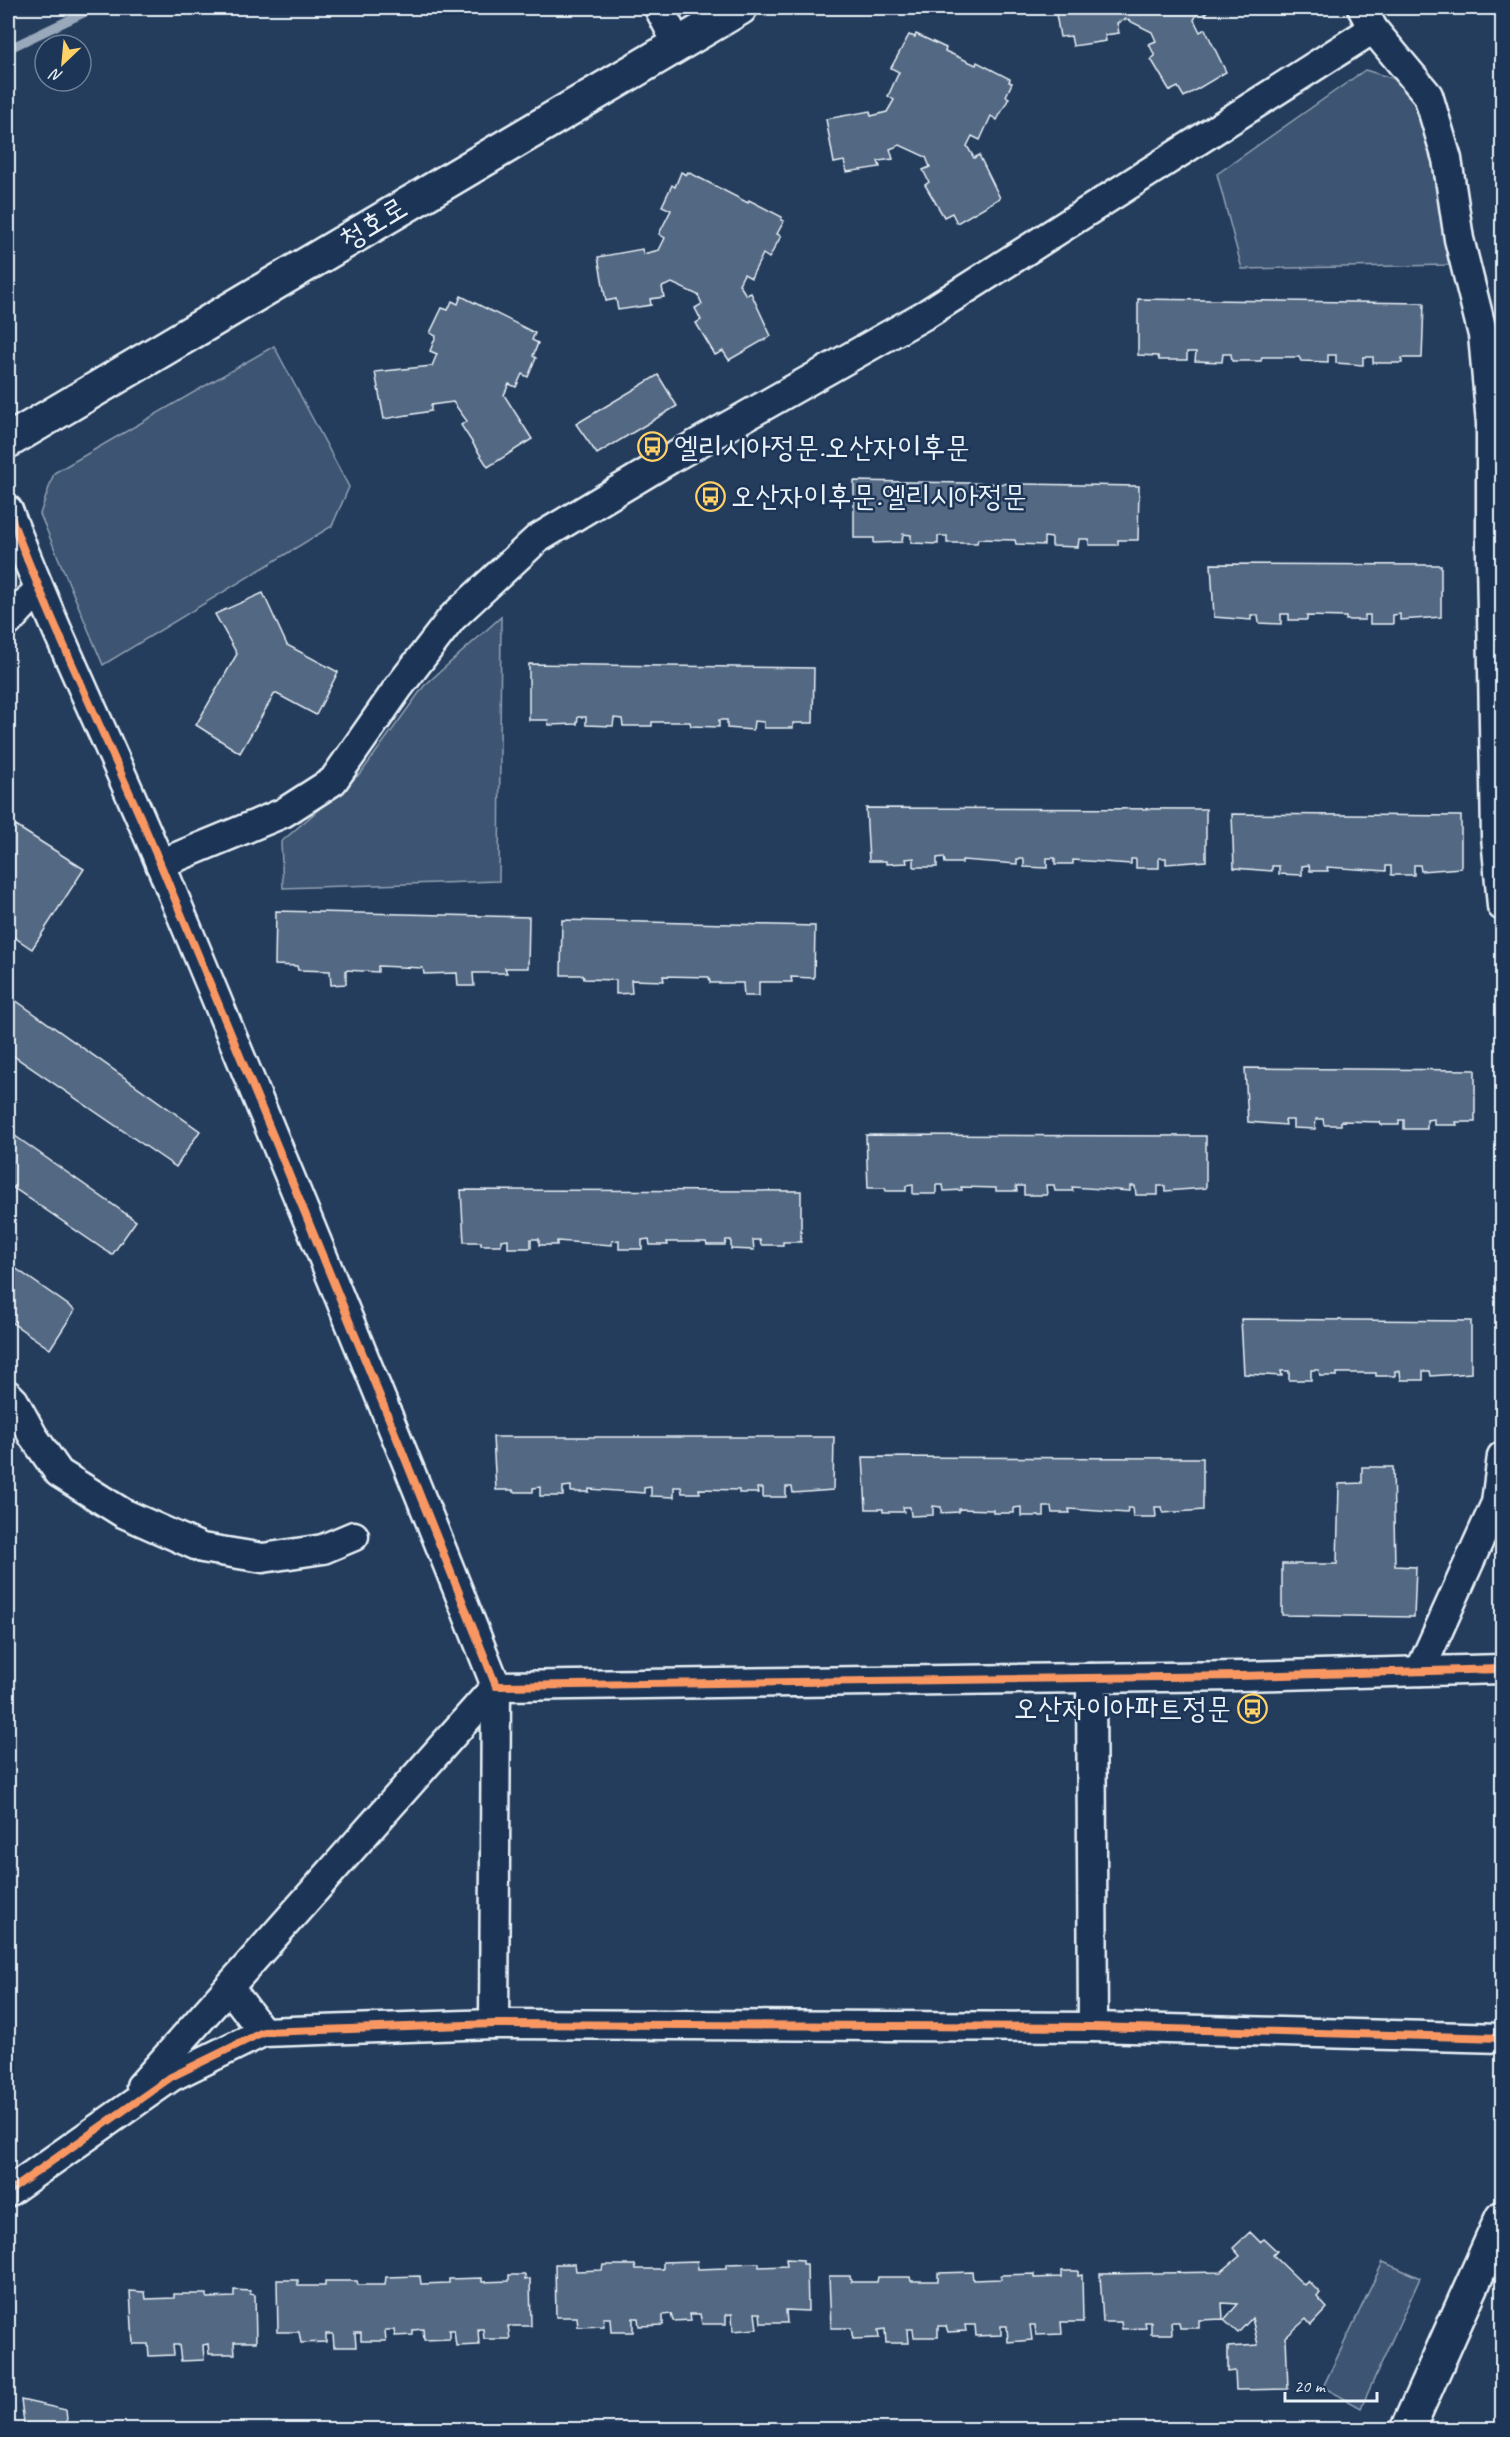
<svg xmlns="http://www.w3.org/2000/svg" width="1510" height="2437" viewBox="0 0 1510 2437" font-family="Caveat,'Poor Story',sans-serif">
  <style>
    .green { fill: #3e5472; stroke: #93a2b5; stroke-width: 1.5 }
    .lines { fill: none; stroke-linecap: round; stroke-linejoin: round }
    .stream { stroke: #99a8ba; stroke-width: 9 }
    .building { fill: #536782; stroke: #e8f1f8; stroke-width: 1.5 }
    .minor-casing { stroke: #e8f1f8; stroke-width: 33 }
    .tertiary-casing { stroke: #e8f1f8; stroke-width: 38 }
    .secondary-casing { stroke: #e8f1f8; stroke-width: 38 }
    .minor { stroke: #1d3557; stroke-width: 28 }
    .tertiary { stroke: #1d3557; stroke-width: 33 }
    .secondary { stroke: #1d3557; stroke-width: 33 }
    .cycleway-casing { stroke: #1d3557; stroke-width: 11 }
    .cycleway { stroke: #f99763; stroke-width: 8 }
    .labels { text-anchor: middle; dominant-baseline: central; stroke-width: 5; stroke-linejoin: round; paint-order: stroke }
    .street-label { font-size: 30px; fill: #e8f1f8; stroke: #1d3557 }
    .poi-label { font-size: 30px; fill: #e8f1f8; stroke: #1d3557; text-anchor: start }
  </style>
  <rect width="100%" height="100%" fill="#253d5d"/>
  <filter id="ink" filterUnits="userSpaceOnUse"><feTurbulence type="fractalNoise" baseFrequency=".0167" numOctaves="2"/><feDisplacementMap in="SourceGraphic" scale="12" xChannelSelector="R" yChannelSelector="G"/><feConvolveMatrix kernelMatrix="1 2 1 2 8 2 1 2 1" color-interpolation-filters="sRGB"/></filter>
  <g filter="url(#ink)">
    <g class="green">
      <polygon points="1365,70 1405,82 1431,145 1449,265 1242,269 1217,174"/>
      <polygon points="274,346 349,487 332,526 103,665 40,514 54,473"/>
      <polygon points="501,617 499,881 283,888 281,842 361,773 424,686"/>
      <polygon points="1383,2262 1420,2278 1361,2408 1323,2387"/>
    </g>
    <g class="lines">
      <polyline class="stream" points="8,49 94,8"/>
    </g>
    <g class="building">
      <polygon points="1055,8 1209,8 1206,14 1199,10 1194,20 1200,32 1205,29 1226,72 1184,97 1178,87 1170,91 1151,59 1155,56 1149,44 1156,41 1152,32 1126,19 1117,23 1119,33 1105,35 1106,41 1073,46 1071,36 1060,37"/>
      <polygon points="916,34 946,48 945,51 976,65 977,62 1010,79 1009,82 1012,83 1006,96 1009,98 997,120 991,116 980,140 972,136 967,146 974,158 979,155 1000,198 957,223 952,213 944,217 925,185 929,182 923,170 930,167 926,157 900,145 890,149 893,159 878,161 880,167 847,172 844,161 834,163 826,119 870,111 871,116 887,112 894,100 888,96 899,72 891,68 909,35 915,37"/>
      <polygon points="681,172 686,175 688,172 748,203 749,200 782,217 781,220 784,221 777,234 781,236 769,258 763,254 751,278 744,274 739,284 746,295 751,293 771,336 729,360 723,351 715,355 696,323 701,320 695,308 702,304 698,295 672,283 662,287 664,297 650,299 651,305 618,310 616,299 606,301 598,257 642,249 643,254 659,250 665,238 659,234 671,210 662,206 672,185 675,187"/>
      <polygon points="461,296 535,333 532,340 538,343 533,356 536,358 528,377 522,374 516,387 509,384 504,395 532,439 488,467 461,425 467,421 453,402 431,405 431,411 384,419 375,372 432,366 437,354 430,351 436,336 430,333 442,308 448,310 452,301 458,304"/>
      <polygon points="1138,299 1424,303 1422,358 1402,358 1402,363 1373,363 1373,357 1363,357 1363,365 1336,363 1336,355 1328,355 1328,362 1301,361 1299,357 1262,357 1261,361 1232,361 1231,354 1223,354 1222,362 1195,361 1196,352 1187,352 1187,360 1159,360 1158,356 1138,355"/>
      <polygon points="658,375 677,406 597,454 576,424"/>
      <polygon points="854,481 1139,486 1138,540 1118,540 1118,545 1089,545 1089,539 1079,539 1078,547 1052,546 1052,538 1044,537 1044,545 1016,544 1015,540 978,539 977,543 947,543 947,536 938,536 938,544 911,543 911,535 903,534 902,542 874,543 874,538 854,538"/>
      <polygon points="1211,564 1441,565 1441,617 1400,620 1400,614 1393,615 1393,624 1370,624 1370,615 1365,615 1365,620 1346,620 1346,617 1307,616 1307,620 1289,620 1289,614 1281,614 1281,624 1259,623 1258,615 1251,615 1251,620 1214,617"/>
      <polygon points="263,593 287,645 338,672 316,715 275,693 240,753 196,725 237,654 215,614"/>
      <polygon points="529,664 814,668 813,723 793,723 793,728 764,728 764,722 754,721 753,730 727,728 727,720 719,720 719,727 691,726 690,722 652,722 652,726 623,726 622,719 614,718 613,726 586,725 586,717 578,717 577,724 549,725 548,720 529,720"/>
      <polygon points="866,808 1206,809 1206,861 1166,864 1166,858 1159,858 1159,868 1136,868 1136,859 1131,859 1131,864 1073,860 1073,864 1055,864 1055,858 1047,858 1047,868 1024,867 1024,859 1017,859 1017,864 962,860 962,863 945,863 944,857 937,858 937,867 914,867 914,858 906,859 907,863 886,864 886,861 869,861"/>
      <polygon points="1232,814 1461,816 1461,868 1421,871 1420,865 1414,865 1414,875 1391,875 1391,866 1386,866 1386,871 1327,867 1328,871 1310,871 1309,865 1302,866 1302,875 1279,874 1279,866 1272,866 1272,871 1234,868"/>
      <polygon points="8,821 84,869 32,949 8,933"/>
      <polygon points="276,911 529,917 528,968 505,968 507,973 473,973 474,986 458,986 457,973 424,974 423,968 378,966 378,972 346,970 346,984 331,985 330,971 298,970 297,966 275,965"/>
      <polygon points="562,920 815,926 814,978 791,977 792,982 759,982 759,996 744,996 743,983 710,983 709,977 663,976 664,981 631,980 632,993 616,994 616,980 584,979 583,975 561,975"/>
      <polygon points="8,995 200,1131 176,1167 8,1052"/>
      <polygon points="1245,1068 1475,1070 1475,1122 1456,1122 1457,1125 1434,1125 1434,1119 1427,1120 1427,1129 1404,1129 1404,1120 1399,1120 1399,1125 1381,1125 1380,1122 1341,1121 1341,1125 1324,1125 1323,1119 1316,1119 1315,1129 1293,1128 1293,1120 1285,1120 1286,1125 1248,1122"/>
      <polygon points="8,1131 136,1221 112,1255 8,1184"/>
      <polygon points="866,1135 1206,1136 1206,1188 1165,1191 1165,1186 1158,1186 1158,1195 1136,1195 1135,1186 1130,1186 1130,1191 1072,1187 1073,1191 1055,1191 1054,1185 1046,1185 1047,1195 1024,1195 1024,1186 1016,1186 1017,1191 996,1191 996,1188 961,1187 962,1190 944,1191 943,1185 936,1185 936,1194 913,1194 913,1185 906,1186 906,1191 886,1191 885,1188 868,1188"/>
      <polygon points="461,1190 801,1191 801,1242 783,1242 783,1245 761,1245 760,1240 753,1240 754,1250 731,1249 731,1240 726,1240 725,1245 707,1245 706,1242 667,1242 668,1245 650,1245 649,1239 642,1240 642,1249 619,1249 619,1240 612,1241 612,1245 557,1241 557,1245 539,1245 539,1239 531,1239 531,1248 508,1248 508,1239 501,1240 501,1245 481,1245 481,1242 464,1242"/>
      <polygon points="8,1263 75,1310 50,1349 8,1320"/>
      <polygon points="1241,1319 1471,1321 1471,1373 1431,1376 1430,1371 1423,1371 1423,1380 1401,1380 1400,1371 1395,1371 1395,1376 1376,1376 1376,1373 1337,1373 1337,1376 1320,1376 1319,1370 1311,1370 1311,1380 1289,1380 1289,1371 1281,1371 1282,1376 1244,1374"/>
      <polygon points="493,1437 834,1437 833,1490 793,1493 792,1487 786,1487 786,1497 763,1497 763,1488 757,1488 758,1493 739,1493 739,1490 699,1489 700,1493 682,1493 681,1487 674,1487 674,1497 651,1496 651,1487 644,1488 644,1493 589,1489 589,1492 571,1492 571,1486 563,1487 563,1496 540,1496 540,1487 533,1488 533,1492 513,1492 513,1490 496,1490"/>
      <polygon points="863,1457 1203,1458 1203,1510 1163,1513 1162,1507 1155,1507 1156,1517 1133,1517 1132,1508 1128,1508 1127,1513 1069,1509 1070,1513 1052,1513 1051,1507 1044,1507 1044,1516 1021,1516 1021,1507 1014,1508 1014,1513 993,1513 993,1510 959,1509 959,1512 941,1513 941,1507 933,1506 933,1515 911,1516 910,1507 903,1507 904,1512 883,1512 883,1509 866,1509"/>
      <polygon points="1362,1467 1393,1467 1395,1566 1416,1567 1414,1617 1282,1615 1282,1564 1337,1564 1339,1484 1362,1483"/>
      <polygon points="1250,2232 1260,2242 1264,2239 1277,2251 1273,2255 1304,2285 1308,2281 1320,2293 1317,2297 1327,2308 1311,2325 1306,2319 1286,2337 1288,2389 1236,2390 1235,2371 1228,2372 1228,2347 1258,2345 1252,2318 1238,2333 1224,2320 1238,2304 1222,2303 1223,2319 1199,2320 1199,2328 1180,2328 1179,2322 1171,2322 1172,2334 1151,2334 1151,2322 1145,2322 1146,2328 1122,2329 1121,2322 1103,2322 1100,2274 1221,2272 1240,2256 1233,2248"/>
      <polygon points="786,2259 803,2260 803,2264 807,2264 808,2311 786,2310 787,2323 761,2323 760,2313 755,2313 757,2329 733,2331 732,2314 726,2315 726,2324 702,2324 700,2314 690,2314 691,2320 673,2321 671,2314 663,2315 663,2325 639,2326 638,2318 633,2318 633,2332 611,2332 610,2318 603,2318 604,2326 578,2327 577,2317 556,2317 555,2264 575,2264 576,2271 602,2270 603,2265 635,2265 636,2269 663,2269 663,2262 697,2261 698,2269 726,2268 726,2264 759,2263 759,2267 787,2266"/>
      <polygon points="1061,2271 1078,2271 1078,2276 1082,2275 1083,2322 1061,2322 1062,2334 1036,2335 1035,2325 1030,2325 1032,2340 1008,2342 1007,2326 1001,2326 1001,2335 976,2336 975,2325 965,2325 966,2331 948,2332 946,2326 938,2326 938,2337 914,2337 913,2329 907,2329 908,2343 886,2343 885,2329 878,2330 879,2338 853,2339 851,2328 831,2328 829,2276 850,2276 851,2282 877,2282 878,2277 910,2277 911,2281 938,2281 938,2273 972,2272 973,2280 1001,2279 1001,2275 1034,2274 1034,2278 1061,2277"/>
      <polygon points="509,2275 525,2275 525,2280 530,2279 531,2326 508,2326 510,2339 484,2339 483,2329 478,2329 479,2345 456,2346 454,2330 449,2330 449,2339 424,2340 423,2329 413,2330 413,2335 395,2336 394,2330 385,2330 386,2341 361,2341 361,2333 355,2333 356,2347 334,2347 333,2334 326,2334 326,2342 301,2343 299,2332 278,2332 277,2280 298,2280 298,2286 325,2286 325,2281 357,2281 358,2285 385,2285 386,2277 420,2276 421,2284 449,2283 449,2279 482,2278 482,2282 509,2281"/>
      <polygon points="234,2290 250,2291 250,2294 255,2295 256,2342 234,2342 235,2354 209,2354 208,2344 203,2345 204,2360 181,2361 179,2345 173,2345 174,2355 149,2356 148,2344 133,2344 130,2291 145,2292 146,2299 174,2298 174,2294 207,2294 207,2298 234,2297"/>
      <polygon points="21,2400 66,2410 68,2430 25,2430"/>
    </g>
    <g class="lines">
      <defs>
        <g id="minor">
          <polyline points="659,8 677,43"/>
          <polyline points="1362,8 1373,29 1428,95 1447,159 1459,239 1483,335 1491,423 1491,556 1496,836 1502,906"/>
          <path d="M8,510c46,122 104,238 154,358 113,272 226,544 334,818l745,-10 261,-7"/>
          <polyline points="8,622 38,590"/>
          <polyline points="160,864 283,813 333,781 398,688 452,618 537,539 670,459 928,313 1373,29"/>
          <polyline points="8,1395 14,1401 33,1436 59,1473 123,1513 202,1548 263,1558 323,1549 354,1536"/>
          <polyline points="1420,1671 1496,1503 1502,1456"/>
          <polyline points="1091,1678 1093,2027"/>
          <polyline points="229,1987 263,2032"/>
          <polyline points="494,2024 496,1686"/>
          <polyline points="141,2086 496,1686"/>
          <polyline points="8,2192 171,2077 263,2032 494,2024 1093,2027 1502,2038"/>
        </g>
        <polyline id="tertiary" points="8,441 740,8"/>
        <polyline id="secondary" points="1407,2430 1502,2218"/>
      </defs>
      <use href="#minor" class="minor-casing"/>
      <use href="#tertiary" class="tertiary-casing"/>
      <use href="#secondary" class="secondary-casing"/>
      <use href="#minor" class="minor"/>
      <use href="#tertiary" class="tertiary"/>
      <use href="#secondary" class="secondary"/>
      <defs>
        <g id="cycleway">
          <path d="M8,510c46,122 104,238 154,358 113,272 226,544 334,818l745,-10 261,-7"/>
          <polyline points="8,2192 171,2077 263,2032 494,2024 1093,2027 1502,2038"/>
        </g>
      </defs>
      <use href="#cycleway" class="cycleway-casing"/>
      <use href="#cycleway" class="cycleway"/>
    </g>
  </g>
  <defs>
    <symbol id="bus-ring" viewBox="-11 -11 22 22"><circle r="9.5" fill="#1d3557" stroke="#ffd166" stroke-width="1.5"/><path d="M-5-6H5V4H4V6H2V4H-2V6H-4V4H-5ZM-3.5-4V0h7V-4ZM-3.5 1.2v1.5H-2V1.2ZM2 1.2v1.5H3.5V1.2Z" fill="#ffd166"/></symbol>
  </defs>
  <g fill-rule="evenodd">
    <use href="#bus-ring" x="636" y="430" width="33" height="33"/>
    <use href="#bus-ring" x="694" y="480" width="33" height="33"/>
    <use href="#bus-ring" x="1236" y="1692" width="33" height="33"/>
  </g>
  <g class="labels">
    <g class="street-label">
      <text transform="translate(373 223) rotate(-31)">청호로</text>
    </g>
    <g class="poi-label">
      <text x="674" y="447">엘리시아정문.오산자이후문</text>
      <text x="731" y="496">오산자이후문.엘리시아정문</text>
      <text x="1231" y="1708" text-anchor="end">오산자이아파트정문</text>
    </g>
  </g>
  <rect width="1510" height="2437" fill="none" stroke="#1d3557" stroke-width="30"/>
  <rect x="15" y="15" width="1480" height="2407" fill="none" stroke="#e8f1f8" stroke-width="2" filter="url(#ink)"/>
  <g transform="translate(63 63) rotate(206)"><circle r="28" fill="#1d3557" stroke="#6e8097" stroke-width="1.5"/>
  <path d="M0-4.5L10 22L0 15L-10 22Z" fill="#ffd166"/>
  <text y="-9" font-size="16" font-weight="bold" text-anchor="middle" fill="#e8f1f8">N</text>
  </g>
  <path d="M1285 2392v9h92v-9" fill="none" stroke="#e8f1f8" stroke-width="3"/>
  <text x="1294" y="2392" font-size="18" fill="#e8f1f8" stroke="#1d3557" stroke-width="4.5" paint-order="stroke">20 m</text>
</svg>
